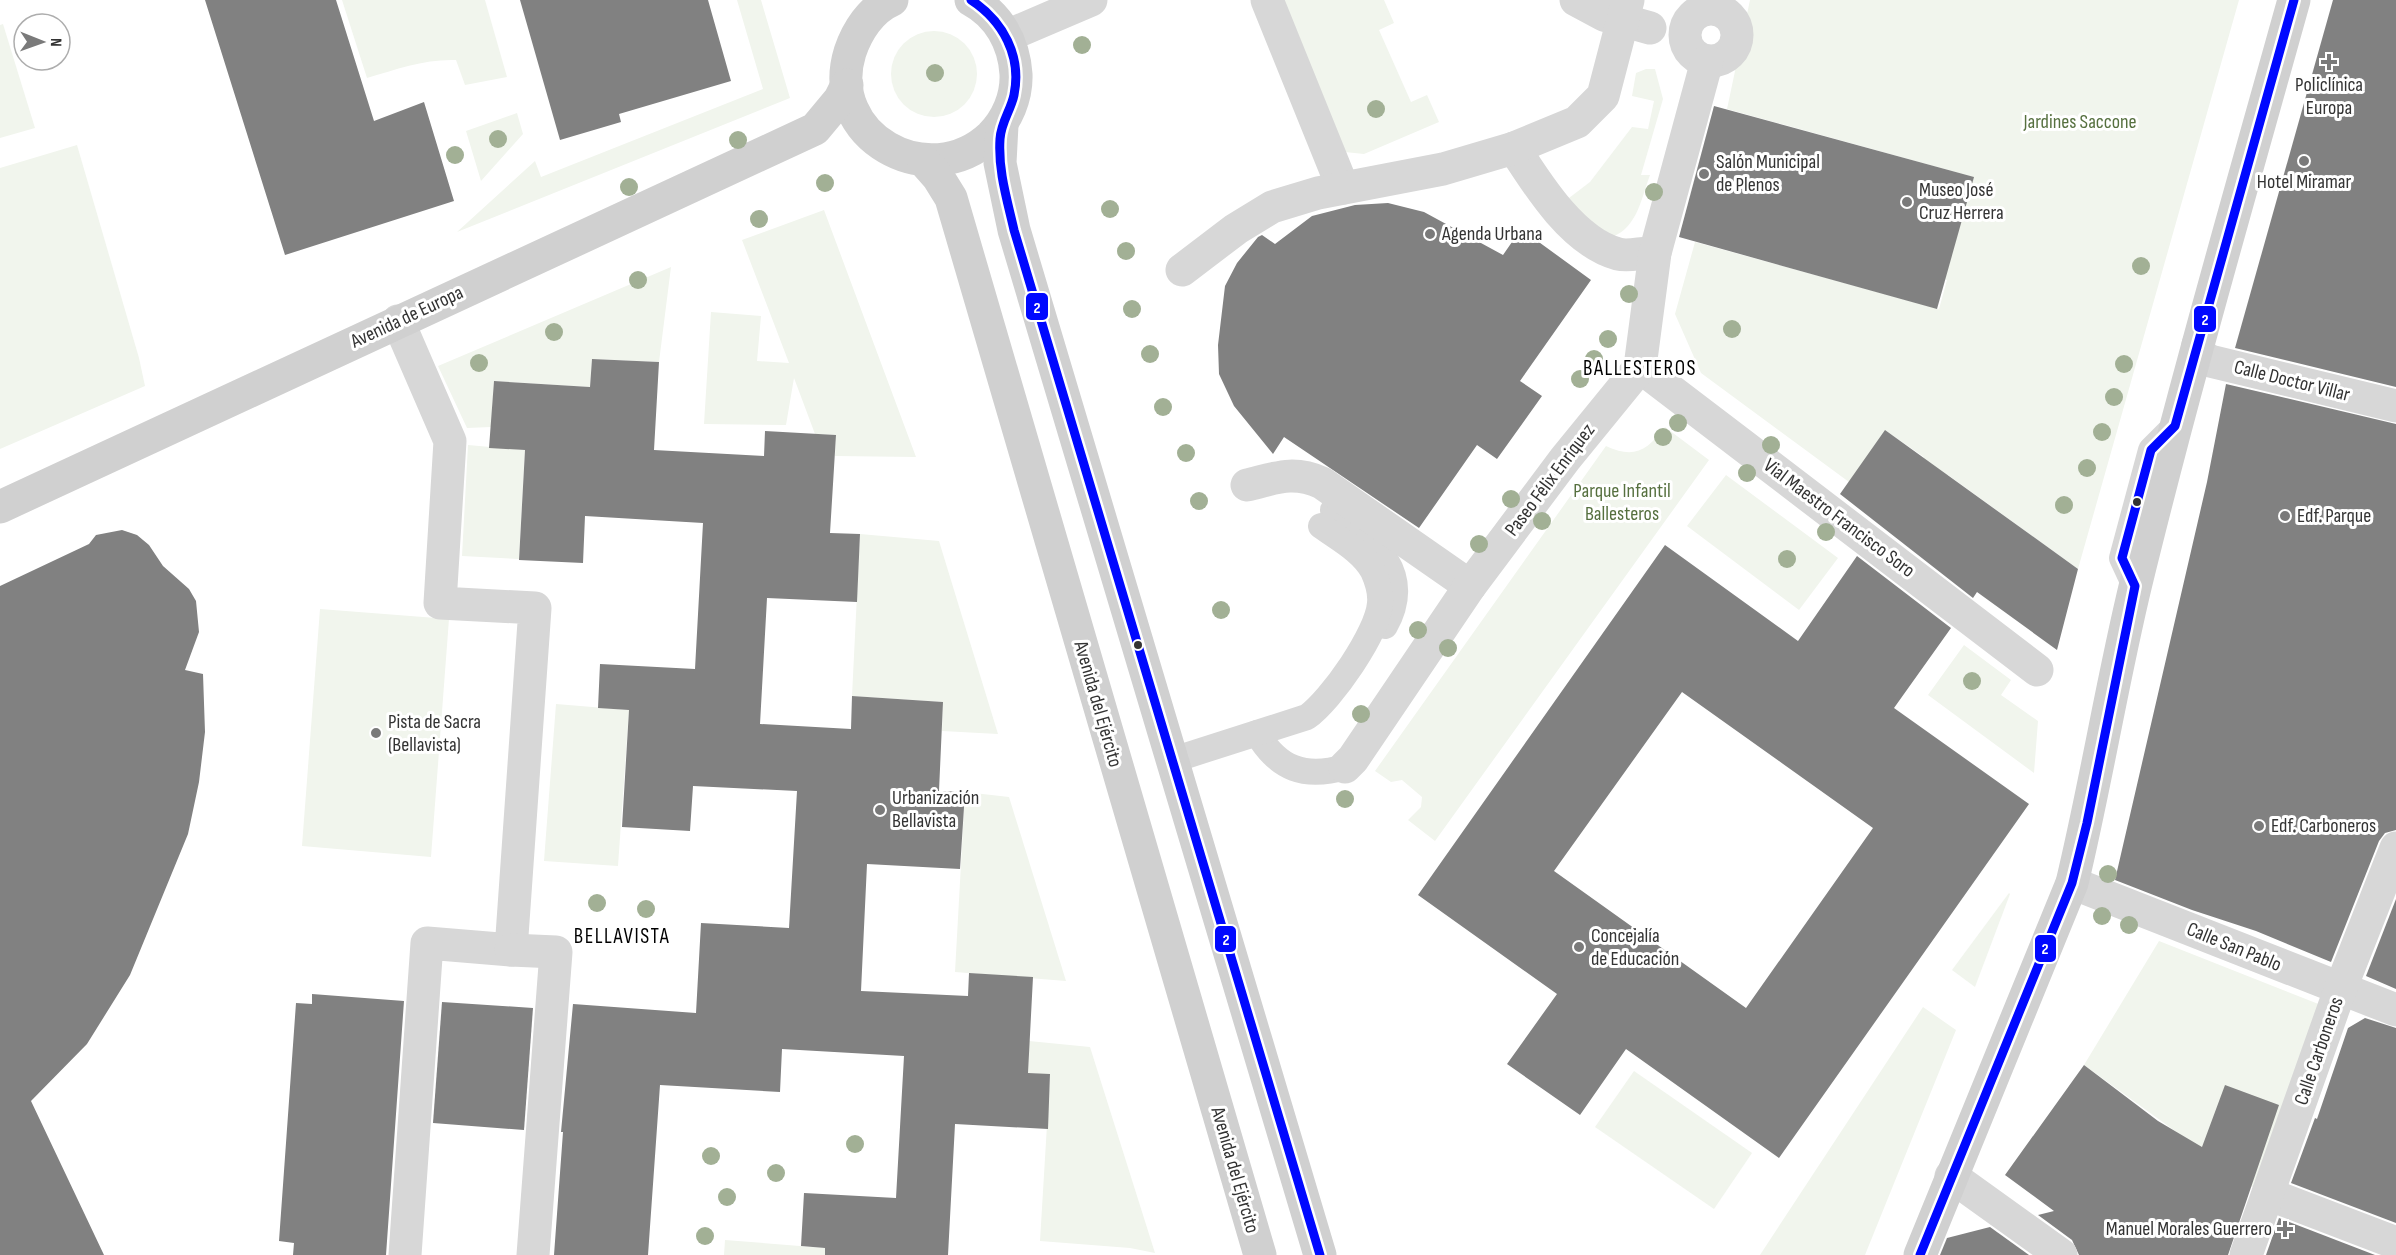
<svg xmlns="http://www.w3.org/2000/svg" width="2396" height="1255" viewBox="0 0 2396 1255" font-family="'Sofia Sans Condensed',sans-serif">
  <style>
    .green { fill: #f1f5ed }
    .building { fill: #818181; fill-rule: evenodd }
    .lines { fill: none; stroke-linecap: round; stroke-linejoin: round }
    .lane { stroke: #d7d7d7; stroke-width: 26 }
    .street { stroke: #d7d7d7; stroke-width: 33 }
    .secondary { stroke: #d0d0d0; stroke-width: 33 }
    .bus-1-casing { stroke: #fff; stroke-width: 14 }
    .bus-1 { stroke: #0008ff; stroke-width: 9 }
    .tree { fill: #a2b095 }
    .poi-dot { fill: #7a7a7a; stroke: #fff; stroke-width: 2 }
    .bus-dot { fill: #333; stroke: #fff; stroke-width: 2 }
    .labels { text-anchor: middle; dominant-baseline: central; stroke-width: 6; stroke-linejoin: round; paint-order: stroke }
    .poi-label { font-size: 20px; fill: #333; stroke: #fff; text-anchor: start }
    .park-label { font-size: 20px; fill: #56703f; stroke: #fff }
    .street-label { font-size: 20px; fill: #333; stroke: #fff }
    .neighbourhood-label { font-size: 21px; letter-spacing: 1.5px; fill: #000; stroke: #fff }
    .line-badge { stroke: #fff; stroke-width: 2 }
    .badge-label { font-size: 16px; text-anchor: middle; font-weight: bold; fill: #fff }
  </style>
  <rect width="100%" height="100%" fill="#fff"/>
  <g class="green">
    <path d="M342,0h143l22,77 -42,8 -9,-25c-31,-1 -59,9 -89,18z"/>
    <polygon points="737,0 761,0 790,98 457,232 535,161 541,177 763,89"/>
    <polygon points="1270,0 1384,0 1394,23 1379,30 1411,102 1427,95 1439,122 1364,154 1345,152"/>
    <polygon points="1750,0 2239,0 2078,569 1948,475 1900,491 1924,457 1886,431 1849,482 1701,373 1675,314 1695,242 1939,309 1947,280 1931,275 1973,177 1727,109"/>
    <polygon points="3,24 35,128 0,138 0,25"/>
    <circle cx="934" cy="74" r="43"/>
    <path d="M1646,69h9l8,30 -22,76h9c-10,27 -13,56 -44,64l-27,-21 -10,-20 21,-16 42,-55 16,2 6,-28 -22,-5 4,-23z"/>
    <polygon points="517,113 523,134 481,181 466,131"/>
    <polygon points="77,145 139,358 145,386 0,449 0,168"/>
    <polygon points="824,210 916,457 835,456 836,435 815,434 794,378 786,425 704,424 711,312 761,316 757,361 789,363 742,240"/>
    <polygon points="671,267 659,362 592,359 590,387 494,381 491,427 467,428 438,366"/>
    <path d="M1665,427l44,33 -274,381 -27,-21 13,-13 1,-10 -20,-17 -11,2 -16,-11 231,-325c28,13 41,5 59,-19z"/>
    <polygon points="468,445 525,450 519,559 462,556"/>
    <polygon points="1726,475 1838,558 1799,610 1687,526"/>
    <polygon points="860,534 939,541 998,734 942,731 943,702 852,696"/>
    <polygon points="320,609 449,619 431,857 302,846"/>
    <polygon points="1964,645 2011,680 2001,695 2038,721 2034,773 1928,695"/>
    <polygon points="556,704 629,710 618,866 544,861"/>
    <polygon points="965,792 1009,797 1066,981 955,972"/>
    <polygon points="2009,893 2010,894 1975,987 1952,970"/>
    <polygon points="2159,941 2321,1005 2255,1189 2084,1065"/>
    <polygon points="1923,1007 1956,1030 1865,1255 1760,1255"/>
    <polygon points="1029,1041 1090,1047 1155,1253 1130,1248 1040,1241 1050,1075 1028,1073"/>
    <polygon points="1634,1071 1752,1153 1714,1209 1595,1127"/>
    <polygon points="725,1240 825,1248 825,1255 724,1255"/>
  </g>
  <g class="building">
    <polygon points="205,0 336,0 374,121 424,102 454,201 285,255"/>
    <polygon points="520,0 708,0 731,81 619,114 621,122 560,140"/>
    <polygon points="2333,0 2396,0 2396,387 2235,348"/>
    <polygon points="1714,106 1974,177 1937,309 1679,237"/>
    <polygon points="1388,203 1424,212 1503,255 1521,229 1591,280 1520,381 1542,396 1497,459 1477,445 1419,528 1284,437 1273,454 1234,406 1219,374 1218,345 1225,286 1237,263 1258,237 1262,235 1275,244 1312,216 1355,205"/>
    <polygon points="592,359 659,362 654,450 764,456 765,431 836,435 830,533 860,534 857,602 767,598 760,724 851,729 852,696 943,702 939,791 965,792 960,869 867,864 861,991 968,996 969,973 1033,977 1028,1073 1050,1074 1048,1129 955,1124 948,1255 825,1255 825,1248 801,1246 804,1193 896,1198 904,1056 782,1049 780,1092 660,1085 648,1255 554,1255 563,1132 561,1132 573,1004 696,1013 701,923 789,928 797,791 693,786 690,831 622,827 629,710 598,708 600,664 695,669 703,523 585,516 583,563 519,560 525,450 489,448 494,381 590,387"/>
    <polygon points="2226,384 2396,424 2396,830 2385,833 2379,841 2331,962 2256,931 2192,910 2115,880 2207,482"/>
    <polygon points="1885,430 2078,569 2057,650 1977,592 1973,598 1840,494"/>
    <polygon points="122,530 137,535 149,545 163,566 189,589 196,601 199,632 185,670 203,674 205,732 199,782 188,834 130,975 87,1044 31,1101 104,1255 0,1255 0,586 89,544 96,535"/>
    <path d="M1665,545l133,96 59,-85 94,72 -57,80 135,96 -250,354 -153,-109 -46,66 -73,-51 50,-70 -139,-99zM1682,692l191,136 -127,180 -192,-137z"/>
    <polygon points="2396,899 2396,989 2366,976"/>
    <polygon points="312,994 404,1001 386,1255 293,1255 294,1243 279,1241 296,1003 312,1004"/>
    <polygon points="442,1002 533,1008 524,1130 433,1123"/>
    <polygon points="2365,1018 2396,1028 2396,1223 2291,1183 2315,1118 2317,1119 2348,1028"/>
    <polygon points="2084,1065 2158,1121 2202,1147 2225,1085 2279,1105 2228,1255 2079,1255 2072,1240 2038,1215 2054,1211 2005,1175"/>
    <polygon points="2279,1218 2375,1255 2266,1255"/>
    <polygon points="1990,1227 2029,1255 1940,1255 1947,1238"/>
  </g>
  <g class="lines">
    <g class="lane">
      <path d="M1333,510c40,31 82,62 52,116"/>
      <polyline points="2135,586 2122,558 2151,450 2175,426"/>
      <path d="M1257,733c21,36 48,46 88,34"/>
      <path d="M1173,760l134,-43c24,-17 71,-84 73,-114 1,-10 -3,-23 -7,-32 -11,-20 -34,-32 -52,-45"/>
    </g>
    <g class="street">
      <polyline points="1267,0 1343,188"/>
      <polyline points="1576,0 1604,15 1650,28"/>
      <circle cx="1711" cy="35" r="26"/>
      <polyline points="1007,36 1091,0"/>
      <path d="M1514,148c23,36 59,94 104,106 11,3 25,-2 37,-1"/>
      <polyline points="1182,270 1236,229 1272,207 1318,193 1443,169 1514,148 1577,122 1603,96 1628,0"/>
      <polyline points="398,321 450,441 440,603 535,608 511,950 427,943 405,1255"/>
      <polyline points="2198,345 2200,355 2210,361 2396,406"/>
      <polyline points="1640,367 2037,670"/>
      <path d="M1247,485c29,-7 46,-15 75,-2l148,103"/>
      <polyline points="1345,767 1353,759 1470,586 1565,459 1640,367 1655,253 1707,61"/>
      <polyline points="2072,883 2396,1010"/>
      <polyline points="511,950 556,952 533,1255"/>
      <polyline points="1951,1176 2061,1255"/>
      <polyline points="2268,1194 2396,1243"/>
      <polyline points="2246,1255 2340,990 2396,848"/>
    </g>
    <g class="secondary">
      <path d="M892,0c-21,9 -35,31 -42,52 -26,84 78,143 141,84 16,-16 26,-39 25,-62 -2,-31 -17,-59 -45,-74"/>
      <polyline points="1002,125 1000,163 1014,230 1320,1255"/>
      <polyline points="923,160 938,177 951,198 1260,1255"/>
      <polyline points="0,507 815,129 840,99 847,85"/>
      <path d="M1920,1255l152,-372c24,-100 40,-201 64,-300 48,-196 104,-389 158,-583"/>
    </g>
    <defs>
      <g id="bus-1">
        <path d="M971,0c32,21 51,56 43,95 -3,15 -13,27 -14,44 -2,32 7,60 14,91l306,1025"/>
        <polyline points="1920,1255 2072,883 2087,823 2135,586 2122,558 2151,450 2175,426 2294,0"/>
      </g>
    </defs>
    <use href="#bus-1" class="bus-1-casing"/>
    <use href="#bus-1" class="bus-1"/>
  </g>
  <g class="tree">
    <circle cx="1082" cy="45" r="9"/>
    <circle cx="935" cy="73" r="9"/>
    <circle cx="1376" cy="109" r="9"/>
    <circle cx="498" cy="139" r="9"/>
    <circle cx="738" cy="140" r="9"/>
    <circle cx="455" cy="155" r="9"/>
    <circle cx="825" cy="183" r="9"/>
    <circle cx="629" cy="187" r="9"/>
    <circle cx="1654" cy="192" r="9"/>
    <circle cx="1110" cy="209" r="9"/>
    <circle cx="759" cy="219" r="9"/>
    <circle cx="1126" cy="251" r="9"/>
    <circle cx="2141" cy="266" r="9"/>
    <circle cx="638" cy="280" r="9"/>
    <circle cx="1629" cy="294" r="9"/>
    <circle cx="1132" cy="309" r="9"/>
    <circle cx="1732" cy="329" r="9"/>
    <circle cx="554" cy="332" r="9"/>
    <circle cx="1608" cy="339" r="9"/>
    <circle cx="1150" cy="354" r="9"/>
    <circle cx="1594" cy="359" r="9"/>
    <circle cx="479" cy="363" r="9"/>
    <circle cx="2124" cy="364" r="9"/>
    <circle cx="1580" cy="379" r="9"/>
    <circle cx="2114" cy="397" r="9"/>
    <circle cx="1163" cy="407" r="9"/>
    <circle cx="1678" cy="423" r="9"/>
    <circle cx="2102" cy="432" r="9"/>
    <circle cx="1663" cy="437" r="9"/>
    <circle cx="1771" cy="445" r="9"/>
    <circle cx="1186" cy="453" r="9"/>
    <circle cx="2087" cy="468" r="9"/>
    <circle cx="1747" cy="473" r="9"/>
    <circle cx="1511" cy="499" r="9"/>
    <circle cx="1199" cy="501" r="9"/>
    <circle cx="2064" cy="505" r="9"/>
    <circle cx="1542" cy="521" r="9"/>
    <circle cx="1826" cy="532" r="9"/>
    <circle cx="1479" cy="544" r="9"/>
    <circle cx="1787" cy="559" r="9"/>
    <circle cx="1221" cy="610" r="9"/>
    <circle cx="1418" cy="630" r="9"/>
    <circle cx="1448" cy="648" r="9"/>
    <circle cx="1972" cy="681" r="9"/>
    <circle cx="1361" cy="714" r="9"/>
    <circle cx="1345" cy="799" r="9"/>
    <circle cx="2108" cy="874" r="9"/>
    <circle cx="597" cy="903" r="9"/>
    <circle cx="646" cy="909" r="9"/>
    <circle cx="2102" cy="916" r="9"/>
    <circle cx="2129" cy="925" r="9"/>
    <circle cx="855" cy="1144" r="9"/>
    <circle cx="711" cy="1156" r="9"/>
    <circle cx="776" cy="1173" r="9"/>
    <circle cx="727" cy="1197" r="9"/>
    <circle cx="705" cy="1236" r="9"/>
  </g>
  <g class="poi-dot">
    <path d="M2326 53h6v6h6v6h-6v6h-6v-6h-6v-6h6z"/>
    <circle cx="2304" cy="161" r="6"/>
    <circle cx="1704" cy="174" r="6"/>
    <circle cx="1907" cy="202" r="6"/>
    <circle cx="1430" cy="234" r="6"/>
    <circle cx="2285" cy="516" r="6"/>
    <circle cx="376" cy="733" r="6"/>
    <circle cx="880" cy="810" r="6"/>
    <circle cx="2259" cy="826" r="6"/>
    <circle cx="1579" cy="947" r="6"/>
    <path d="M2282 1220h6v6h6v6h-6v6h-6v-6h-6v-6h6z"/>
  </g>
  <g class="bus-dot">
    <circle cx="2137" cy="502" r="5"/>
    <circle cx="1138" cy="645" r="5"/>
  </g>
  <g class="labels">
    <g class="poi-label">
      <text x="2329" y="85" text-anchor="middle">Policlínica<tspan x="2329" dy="23">Europa</tspan></text>
      <text x="1716" y="162">Salón Municipal<tspan x="1716" dy="23">de Plenos</tspan></text>
      <text x="2304" y="182" text-anchor="middle">Hotel Miramar</text>
      <text x="1919" y="190">Museo José<tspan x="1919" dy="23">Cruz Herrera</tspan></text>
      <text x="1442" y="234">Agenda Urbana</text>
      <text x="2297" y="516">Edf. Parque</text>
      <text x="388" y="722">Pista de Sacra<tspan x="388" dy="23">(Bellavista)</tspan></text>
      <text x="892" y="798">Urbanización<tspan x="892" dy="23">Bellavista</tspan></text>
      <text x="2271" y="826">Edf. Carboneros</text>
      <text x="1591" y="936">Concejalía<tspan x="1591" dy="23">de Educación</tspan></text>
      <text x="2272" y="1229" text-anchor="end">Manuel Morales Guerrero</text>
    </g>
    <g class="park-label">
      <text x="2080" y="122">Jardines Saccone</text>
      <text x="1622" y="491">Parque Infantil<tspan x="1622" dy="23">Ballesteros</tspan></text>
    </g>
    <g class="street-label">
      <text transform="translate(407 317) rotate(-25)">Avenida de Europa</text>
      <text transform="translate(2292 381) rotate(14)">Calle Doctor Villar</text>
      <text transform="translate(1550 480) rotate(-53)">Paseo Félix Enriquez</text>
      <text transform="translate(1839 518) rotate(37)">Vial Maestro Francisco Soro</text>
      <text transform="translate(1098 704) rotate(74)">Avenida del Ejército</text>
      <text transform="translate(2234 947) rotate(22)">Calle San Pablo</text>
      <text transform="translate(2319 1051) rotate(-71)">Calle Carboneros</text>
      <text transform="translate(1235 1170) rotate(74)">Avenida del Ejército</text>
    </g>
    <g class="neighbourhood-label">
      <text x="1640" y="368">BALLESTEROS</text>
      <text x="622" y="936">BELLAVISTA</text>
    </g>
  </g>
  <g class="line-badge">
    <rect x="1025" y="292" width="24" height="29" rx="6" fill="#0008ff"/>
    <rect x="2193" y="305" width="24" height="28" rx="6" fill="#0008ff"/>
    <rect x="1214" y="925" width="23" height="28" rx="6" fill="#0008ff"/>
    <rect x="2034" y="934" width="23" height="29" rx="6" fill="#0008ff"/>
  </g>
  <g class="badge-label">
    <text x="1037" y="313">2</text>
    <text x="2205" y="325">2</text>
    <text x="1226" y="945">2</text>
    <text x="2045" y="954">2</text>
  </g>
  <g transform="translate(42 42) rotate(91)"><circle r="28" fill="#ffffff" stroke="#adadad" stroke-width="1.5"/>
  <path d="M0-4.5L10 22L0 15L-10 22Z" fill="#7a7a7a"/>
  <text y="-9" font-size="16" font-weight="bold" text-anchor="middle" fill="#333333">N</text>
  </g>
</svg>
